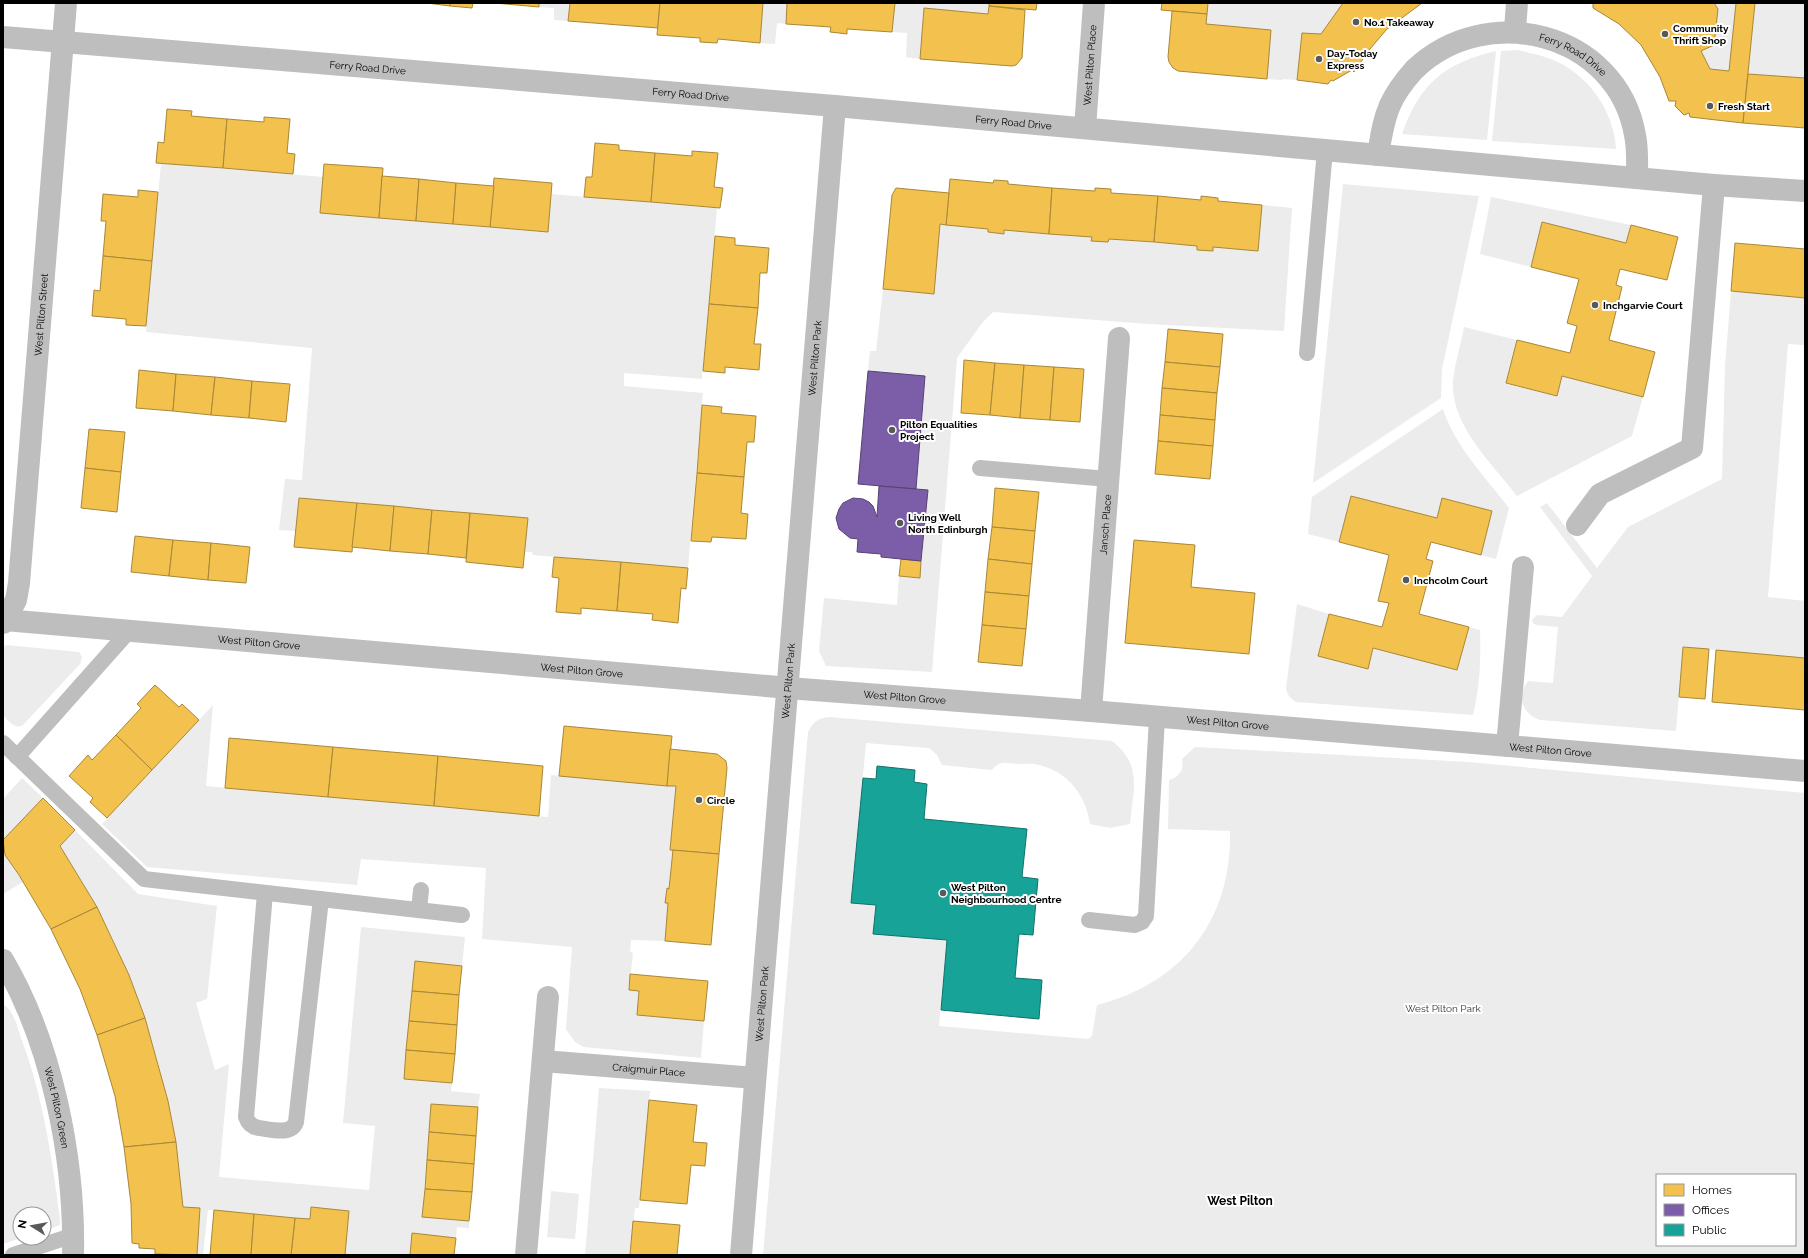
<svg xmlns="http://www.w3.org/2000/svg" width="1808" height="1258" viewBox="0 0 1808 1258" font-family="Raleway,sans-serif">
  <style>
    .green { fill: #ececec; fill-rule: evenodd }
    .homes { fill: #f2c14e; stroke: #a98737 }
    .offices { fill: #7b5ea7; stroke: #564275 }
    .public { fill: #17a398; stroke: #10726a }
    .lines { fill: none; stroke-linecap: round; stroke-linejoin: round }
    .lane { stroke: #bebebe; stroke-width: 16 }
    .street { stroke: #bebebe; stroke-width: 22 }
    .poi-dot { fill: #595959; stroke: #fff; stroke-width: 1.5 }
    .labels { text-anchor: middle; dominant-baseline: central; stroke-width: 4; stroke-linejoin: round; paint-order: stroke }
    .poi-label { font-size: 10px; font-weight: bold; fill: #000; stroke: #fff; text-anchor: start }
    .street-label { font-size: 10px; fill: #000; stroke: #fff }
    .park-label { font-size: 10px; fill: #333; stroke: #fff }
    .quarter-label { font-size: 12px; font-weight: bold; fill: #000; stroke: #fff }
  </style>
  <rect width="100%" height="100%" fill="#fff"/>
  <g class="green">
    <polygon points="539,3 570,3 568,21 554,20 554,8 539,7"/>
    <polygon points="763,3 787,3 786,24 777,23 775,44 760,43"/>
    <polygon points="895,3 989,3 988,14 924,8 920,59 906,57 907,33 892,32"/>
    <polygon points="1208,3 1343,3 1321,34 1302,33 1297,80 1283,79 1283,80 1267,79 1271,30 1206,24"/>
    <polygon points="1714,3 1736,3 1729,71 1710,69 1701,51 1714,45 1718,9"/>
    <polygon points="1755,3 1805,3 1805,78 1748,74"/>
    <path d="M1518,50c11,3 22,5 33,9 36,14 63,51 65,90l-124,-8 9,-90z"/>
    <path d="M1496,51l-9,89 -85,-6c17,-50 43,-71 94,-83z"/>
    <polygon points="161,163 323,177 320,213 547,232 551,194 717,208 702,379 624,373 624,386 703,393 688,568 533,555 532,552 524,552 527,518 299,498 296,531 279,530 285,479 302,480 312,348 146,332"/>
    <polygon points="1343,184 1479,196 1442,369 1441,398 1313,483"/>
    <polygon points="1491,197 1631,225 1626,243 1542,222 1531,267 1480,254"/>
    <polygon points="1262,205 1292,208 1284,331 1148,324 993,312 982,323 957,358 932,672 826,666 819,651 824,598 897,605 899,576 920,577 928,490 916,489 925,376 868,371 870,351 876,351 883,289 934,294 940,224 988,229 988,232 1004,234 1004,230 1092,237 1092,241 1108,242 1109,239 1197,246 1197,250 1213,251 1213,247 1258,251"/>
    <path d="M1731,291l74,7v47l-17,-1 -20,253 37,4v57l-122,-11 -7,84 -136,-11c-19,-7 -23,-24 -12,-39l25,2 5,-56 -22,-2 -3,-2 -1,-3 5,-5 25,2 30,-41 -52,-69 7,-4 50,65 31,-41 94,-48 3,-113z"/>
    <path d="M1464,327l53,13 -10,44 50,12 5,-20 81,21 -11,39 -115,60c-25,-33 -67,-71 -64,-115 2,-18 8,-37 11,-54z"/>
    <path d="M1443,409c11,36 43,69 66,99l-13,51 -15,-4 11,-44 -50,-13 -5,20 -86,-22 -12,46 -31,-8 4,-37z"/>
    <path d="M1297,604l32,10 -10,42 49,13 5,-21 84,22 12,-43 11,3c1,29 0,57 -7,85l-177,-13c-5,-3 -9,-7 -10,-14z"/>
    <path d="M6,645l73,7 3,5 -2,7 -57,61c-8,5 -14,-4 -20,-10v-67z"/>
    <polygon points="213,705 206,786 548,817 551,775 676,786 670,849 673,850 669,889 667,888 666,903 668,903 665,941 631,940 630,952 633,953 629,990 639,991 637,1015 704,1021 701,1058 584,1047 575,1042 566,1029 572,947 482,939 486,868 361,859 357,885 147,867 102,824"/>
    <path d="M829,717l283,24c31,24 21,49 18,83l-20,4 -20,-4c-4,-29 -22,-52 -51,-59 -6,-2 -15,-1 -22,-1 -9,-1 -18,-4 -25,6l-50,-5 -5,-10 -8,-7 -63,-5 -15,160 25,2 -3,29 74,6 -8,86 149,13 4,-3 5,-31c86,-22 135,-86 133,-174l-62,-2 1,-49c11,-3 15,-11 13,-21l13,-12 273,15 337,31v462h-1042l45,-523c5,-10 10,-14 21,-15zM1657,1175h138v70h-138z"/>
    <polygon points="22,778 43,798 3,840 5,855 23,882 3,894 3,799"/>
    <path d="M75,830l63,64 79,12 -10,93 -11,4 19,67 14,-6 -10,113 150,13 6,-64 -32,-3 18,-196 104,10 -3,29 -47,-4 -11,117 48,4 -1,8 29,3 -2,13 -47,-3 -9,113 47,4v7l-12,-1 -1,11 -44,-5 -2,22h-65l3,-44 -37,-4 -1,12 -102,-9 -5,45h-6l3,-46 -17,-2c-10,-102 -31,-189 -77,-282 -13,-28 -30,-53 -46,-79z"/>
    <path d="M3,1004c11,7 14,22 18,34 22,58 31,120 39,181v6l-16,6v-17h-24l1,24 -18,6z"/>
    <polygon points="599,1088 650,1091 639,1208 635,1208 630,1255 585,1255"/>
    <polygon points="551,1191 579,1194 575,1239 547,1237"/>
  </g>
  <g class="homes">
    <polygon points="427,3 450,3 450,6"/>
    <polygon points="450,3 473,3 472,8 450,6"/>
    <polygon points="494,3 539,3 539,7"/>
    <polygon points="570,3 660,3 658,28 568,21"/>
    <polygon points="660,3 763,3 760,43 718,39 717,43 700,42 700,38 657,35"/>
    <polygon points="787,3 895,3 892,32 847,29 847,34 839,33 830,32 831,27 786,24"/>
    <polygon points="989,3 1037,3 1036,10 989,6"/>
    <polygon points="1162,3 1208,3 1207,14 1161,10"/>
    <polygon points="1343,3 1422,3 1387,29 1370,49 1354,72 1352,70 1333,81 1331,80 1328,84 1297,80 1302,33 1321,34"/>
    <polygon points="1593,3 1714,3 1718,9 1714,45 1701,51 1710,69 1729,71 1736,3 1755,3 1743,123 1690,117 1689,113 1684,115 1675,106 1676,101 1669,101 1660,77 1641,45 1619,24 1593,8"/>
    <polygon points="989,6 1025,10 1022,58 1016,65 1012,66 920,59 924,8 988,14"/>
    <polygon points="1172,11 1207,14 1206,24 1271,30 1267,79 1178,71 1173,68 1169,62 1168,57"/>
    <polygon points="1748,74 1805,78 1805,128 1743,123"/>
    <polygon points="167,109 192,111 191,116 227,119 223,168 156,163 158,142 164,143"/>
    <polygon points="264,117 290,119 287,153 295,154 293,174 223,168 227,119 264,122"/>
    <polygon points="595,143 619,145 619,150 655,153 651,202 584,197 586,177 592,177"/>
    <polygon points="692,151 718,153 714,187 723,188 720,208 651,202 655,153 692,156"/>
    <polygon points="324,164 383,168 379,218 320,213"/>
    <polygon points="382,176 419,179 416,221 379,218"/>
    <polygon points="494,178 552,183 548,232 490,227"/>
    <polygon points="419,179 456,183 453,224 416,221"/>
    <polygon points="950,179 993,183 994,180 1008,181 1008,184 1052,188 1049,234 1004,230 1004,234 988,232 988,229 946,225"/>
    <polygon points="456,183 494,186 490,227 453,224"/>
    <polygon points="896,188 949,193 946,225 940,224 934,294 883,289 892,195"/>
    <polygon points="1052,188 1095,191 1095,188 1111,189 1111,193 1158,196 1154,242 1109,239 1108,242 1091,241 1092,237 1049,234"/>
    <polygon points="138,190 158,192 152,261 103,256 106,221 101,221 103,194 138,197"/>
    <polygon points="1158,196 1201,200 1201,196 1210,197 1218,198 1218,201 1262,205 1258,251 1213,247 1213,251 1197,250 1197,246 1154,242"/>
    <polygon points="1542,222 1626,243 1631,225 1678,237 1667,280 1620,269 1616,285 1622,287 1609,340 1655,352 1643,397 1562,376 1557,396 1506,383 1517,340 1570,353 1577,326 1567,323 1579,279 1531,267"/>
    <polygon points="715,236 735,238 735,245 769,248 767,273 760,273 758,308 709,304"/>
    <polygon points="1735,243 1805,249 1805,298 1731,291"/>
    <polygon points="103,256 152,261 146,326 126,325 126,319 92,316 94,290 100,291"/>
    <polygon points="709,304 758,308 754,344 761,344 759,370 725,367 725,373 703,371"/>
    <polygon points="1168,329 1223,334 1220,367 1165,362"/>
    <polygon points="964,360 995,363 990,415 961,413"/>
    <polygon points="1165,362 1220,367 1217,393 1162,388"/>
    <polygon points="995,363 1024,365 1020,418 990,415"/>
    <polygon points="1024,365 1054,367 1050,420 1020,418"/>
    <polygon points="1054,367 1084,369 1080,422 1050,420"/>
    <polygon points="139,370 176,374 173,411 136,408"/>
    <polygon points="176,374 215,377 211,415 173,411"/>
    <polygon points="215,377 252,381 249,418 211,415"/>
    <polygon points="252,381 290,384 286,422 249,418"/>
    <polygon points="1162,388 1217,393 1215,420 1160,415"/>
    <polygon points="702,405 722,407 721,413 756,416 754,442 747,442 744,477 697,473"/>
    <polygon points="1160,415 1215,420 1213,446 1158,441"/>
    <polygon points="89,429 125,432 121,472 85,468"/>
    <polygon points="1158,441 1213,446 1210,479 1155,474"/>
    <polygon points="85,468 121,472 117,512 81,508"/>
    <polygon points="697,473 744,477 741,513 748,514 746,539 712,537 711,542 691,541"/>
    <polygon points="995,488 1039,492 1035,531 992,527"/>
    <polygon points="1351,496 1437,518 1442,498 1492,511 1481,555 1431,542 1426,559 1433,561 1419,614 1469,627 1457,670 1373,648 1368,669 1318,656 1329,614 1382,627 1389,603 1378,601 1389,555 1339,542"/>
    <polygon points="299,498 357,503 352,552 294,547"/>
    <polygon points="357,503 394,506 390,551 352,547"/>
    <polygon points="394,506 432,510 428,554 390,551"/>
    <polygon points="432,510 470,513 466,558 428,554"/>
    <polygon points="470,513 528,518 523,568 466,562"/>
    <polygon points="992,527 1035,531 1032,564 988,559"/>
    <polygon points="135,536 173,540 169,576 131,572"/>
    <polygon points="173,540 211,543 208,580 169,576"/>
    <polygon points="1134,540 1195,545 1191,587 1255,593 1249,654 1125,643"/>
    <polygon points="211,543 250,547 246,583 208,580"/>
    <polygon points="554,557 621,562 617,611 581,608 581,614 556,612 559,578 552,577"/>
    <polygon points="901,559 921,561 920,578 899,576"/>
    <polygon points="988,559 1032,564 1029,596 985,592"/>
    <polygon points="621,562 688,568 686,589 681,588 678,623 652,620 653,614 617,611"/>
    <polygon points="985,592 1029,596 1026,629 982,625"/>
    <polygon points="982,625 1026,629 1022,666 978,662"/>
    <polygon points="1683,647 1709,649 1705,699 1679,697"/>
    <polygon points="1716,650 1805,658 1805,710 1712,702"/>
    <polygon points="155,685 179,707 182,704 199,720 152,770 116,735 141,708 137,704"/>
    <polygon points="564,726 672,736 667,786 559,776"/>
    <polygon points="116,735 152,770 107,818 90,802 93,798 69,776 88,755 92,760"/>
    <polygon points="229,738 333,747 328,797 225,788"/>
    <polygon points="333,747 438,756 434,806 328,797"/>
    <polygon points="670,749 717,754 726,761 727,768 719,854 670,850 676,786 667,786"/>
    <polygon points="438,756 543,766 539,816 434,806"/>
    <polygon points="43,798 75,830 60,846 97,907 51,929 19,875 5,855 3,840"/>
    <polygon points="673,850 719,854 711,945 665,941 668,903 665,903 667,888 669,889"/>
    <polygon points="97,907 129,975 145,1018 97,1035 80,989 51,929"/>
    <polygon points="415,961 462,966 459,995 412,991"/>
    <polygon points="630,974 708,981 704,1021 637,1015 639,991 629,990"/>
    <polygon points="412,991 459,995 457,1025 409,1021"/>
    <polygon points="145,1018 168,1101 176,1142 124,1147 115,1096 97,1035"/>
    <polygon points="409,1021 457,1025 455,1054 406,1050"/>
    <polygon points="406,1050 455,1054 452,1083 404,1079"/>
    <polygon points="649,1100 697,1105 693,1142 707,1143 705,1166 691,1165 687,1204 640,1200"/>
    <polygon points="431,1104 478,1107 476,1136 429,1132"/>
    <polygon points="429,1132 476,1136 474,1164 427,1160"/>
    <polygon points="176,1142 183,1207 200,1208 197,1255 155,1254 155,1249 139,1248 139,1244 132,1243 131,1204 124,1147"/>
    <polygon points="427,1160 474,1164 472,1192 425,1189"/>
    <polygon points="425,1189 472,1192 469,1221 422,1217"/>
    <polygon points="311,1207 349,1211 345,1255 291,1255 295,1218 310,1219"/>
    <polygon points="214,1210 254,1214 251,1255 210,1255"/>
    <polygon points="254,1214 295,1218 291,1255 251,1255"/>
    <polygon points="633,1221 680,1225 677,1255 630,1255"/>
    <polygon points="412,1233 456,1238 454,1255 410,1255"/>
  </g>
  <g class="offices">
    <polygon points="868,371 925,376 916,489 858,484"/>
    <polygon points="879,486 928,490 921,561 881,557 881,554 857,552 858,539 850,538 839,529 836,518 839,509 843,503 853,498 863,499 869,502 873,506 877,517"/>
  </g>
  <polygon class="public" points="877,766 915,770 914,782 927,784 924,819 1027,829 1022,877 1038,879 1033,935 1019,934 1015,978 1042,980 1039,1019 941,1010 947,940 873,934 876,905 851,903 863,778 876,779"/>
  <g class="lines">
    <g class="lane">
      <polyline points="1307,353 1325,150"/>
      <polyline points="980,468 1108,479"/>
      <polyline points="3,743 144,879 462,915"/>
      <polyline points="17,757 129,631"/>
      <path d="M265,893l-19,224c2,6 6,10 13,11 11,1 32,8 37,-6l25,-223"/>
      <polyline points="419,910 421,890"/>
      <polyline points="1089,920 1135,925 1142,922 1146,916 1157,718"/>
      <polyline points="13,1255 74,1235"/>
    </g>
    <g class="street">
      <polyline points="1515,29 1517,3"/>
      <path id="s1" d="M3,37l832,69 879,79 91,6"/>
      <path id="s2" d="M1085,128l9,-125"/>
      <path id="s3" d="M1378,155c3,-18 5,-34 12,-50 6,-13 15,-25 24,-35 72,-70 203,-38 221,65 3,14 2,29 2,43"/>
      <polyline points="1577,525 1600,494 1692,448 1714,185"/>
      <path id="s4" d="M5,620l796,69 290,22 714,60"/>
      <path id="s5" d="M3,623l13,-23 3,-17 47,-580"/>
      <path id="s6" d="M1091,711l28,-373"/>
      <polyline points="1507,746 1523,567"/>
      <path id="s7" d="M3,960c49,83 72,199 70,295"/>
      <path id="s8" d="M543,1061l212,17"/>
      <polyline points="526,1255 548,997"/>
      <path id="s9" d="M741,1255l94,-1149"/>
    </g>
  </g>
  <g class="poi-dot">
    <circle cx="1356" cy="22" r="4"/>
    <circle cx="1665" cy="34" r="4"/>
    <circle cx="1319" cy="59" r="4"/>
    <circle cx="1710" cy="106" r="4"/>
    <circle cx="1595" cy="305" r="4"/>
    <circle cx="892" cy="430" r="4"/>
    <circle cx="900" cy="523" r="4"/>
    <circle cx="1406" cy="580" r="4"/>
    <circle cx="699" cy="800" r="4"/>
    <circle cx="943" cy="893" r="4"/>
  </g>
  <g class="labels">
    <g class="poi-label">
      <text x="1364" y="22">No.1 Takeaway</text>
      <text x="1673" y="28">Community<tspan x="1673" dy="12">Thrift Shop</tspan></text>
      <text x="1327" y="53">Day-Today<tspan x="1327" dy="12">Express</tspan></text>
      <text x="1718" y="106">Fresh Start</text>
      <text x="1603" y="305">Inchgarvie Court</text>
      <text x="900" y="424">Pilton Equalities<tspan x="900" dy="12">Project</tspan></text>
      <text x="908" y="517">Living Well<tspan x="908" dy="12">North Edinburgh</tspan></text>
      <text x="1414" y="580">Inchcolm Court</text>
      <text x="707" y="800">Circle</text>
      <text x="951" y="887">West Pilton<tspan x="951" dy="12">Neighbourhood Centre</tspan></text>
    </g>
    <g class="street-label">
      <text stroke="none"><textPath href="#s3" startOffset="268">Ferry Road Drive</textPath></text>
      <text stroke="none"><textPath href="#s2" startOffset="63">West Pilton Place</textPath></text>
      <text stroke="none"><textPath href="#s1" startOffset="366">Ferry Road Drive</textPath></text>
      <text stroke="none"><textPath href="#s1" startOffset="690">Ferry Road Drive</textPath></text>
      <text stroke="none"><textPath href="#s1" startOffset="1014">Ferry Road Drive</textPath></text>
      <text stroke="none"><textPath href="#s5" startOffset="313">West Pilton Street</textPath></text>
      <text stroke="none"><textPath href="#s9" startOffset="900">West Pilton Park</textPath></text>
      <text stroke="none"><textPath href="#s6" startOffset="187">Jansch Place</textPath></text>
      <text stroke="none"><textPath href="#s4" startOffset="255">West Pilton Grove</textPath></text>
      <text stroke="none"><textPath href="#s4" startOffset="579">West Pilton Grove</textPath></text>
      <text stroke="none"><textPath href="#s9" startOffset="576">West Pilton Park</textPath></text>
      <text stroke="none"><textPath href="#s4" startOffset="903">West Pilton Grove</textPath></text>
      <text stroke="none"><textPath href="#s4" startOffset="1227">West Pilton Grove</textPath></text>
      <text stroke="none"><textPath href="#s4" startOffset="1551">West Pilton Grove</textPath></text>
      <text stroke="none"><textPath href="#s9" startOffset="252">West Pilton Park</textPath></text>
      <text stroke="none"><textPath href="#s8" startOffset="106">Craigmuir Place</textPath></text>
      <text stroke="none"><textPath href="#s7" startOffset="158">West Pilton Green</textPath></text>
    </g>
    <g class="park-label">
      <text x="1443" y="1008">West Pilton Park</text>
    </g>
    <g class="quarter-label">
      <text x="1240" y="1201">West Pilton</text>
    </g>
  </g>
  <rect width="1808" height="1258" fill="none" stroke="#000000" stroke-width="8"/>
  <rect x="1656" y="1174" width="140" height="72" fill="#ffffff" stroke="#999999"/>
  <rect x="1664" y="1184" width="20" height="12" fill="#f2c14e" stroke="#999999"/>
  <text x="1692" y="1194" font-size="12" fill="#000000">Homes</text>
  <rect x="1664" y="1204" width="20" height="12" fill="#7b5ea7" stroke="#999999"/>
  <text x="1692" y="1214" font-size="12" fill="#000000">Offices</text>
  <rect x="1664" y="1224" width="20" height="12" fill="#17a398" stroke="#999999"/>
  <text x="1692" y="1234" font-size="12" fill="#000000">Public</text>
  <g transform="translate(32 1226) rotate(281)"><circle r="19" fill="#ffffff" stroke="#999999"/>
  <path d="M0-3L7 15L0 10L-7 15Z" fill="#595959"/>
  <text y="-6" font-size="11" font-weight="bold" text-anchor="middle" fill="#000000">N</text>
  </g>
</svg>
